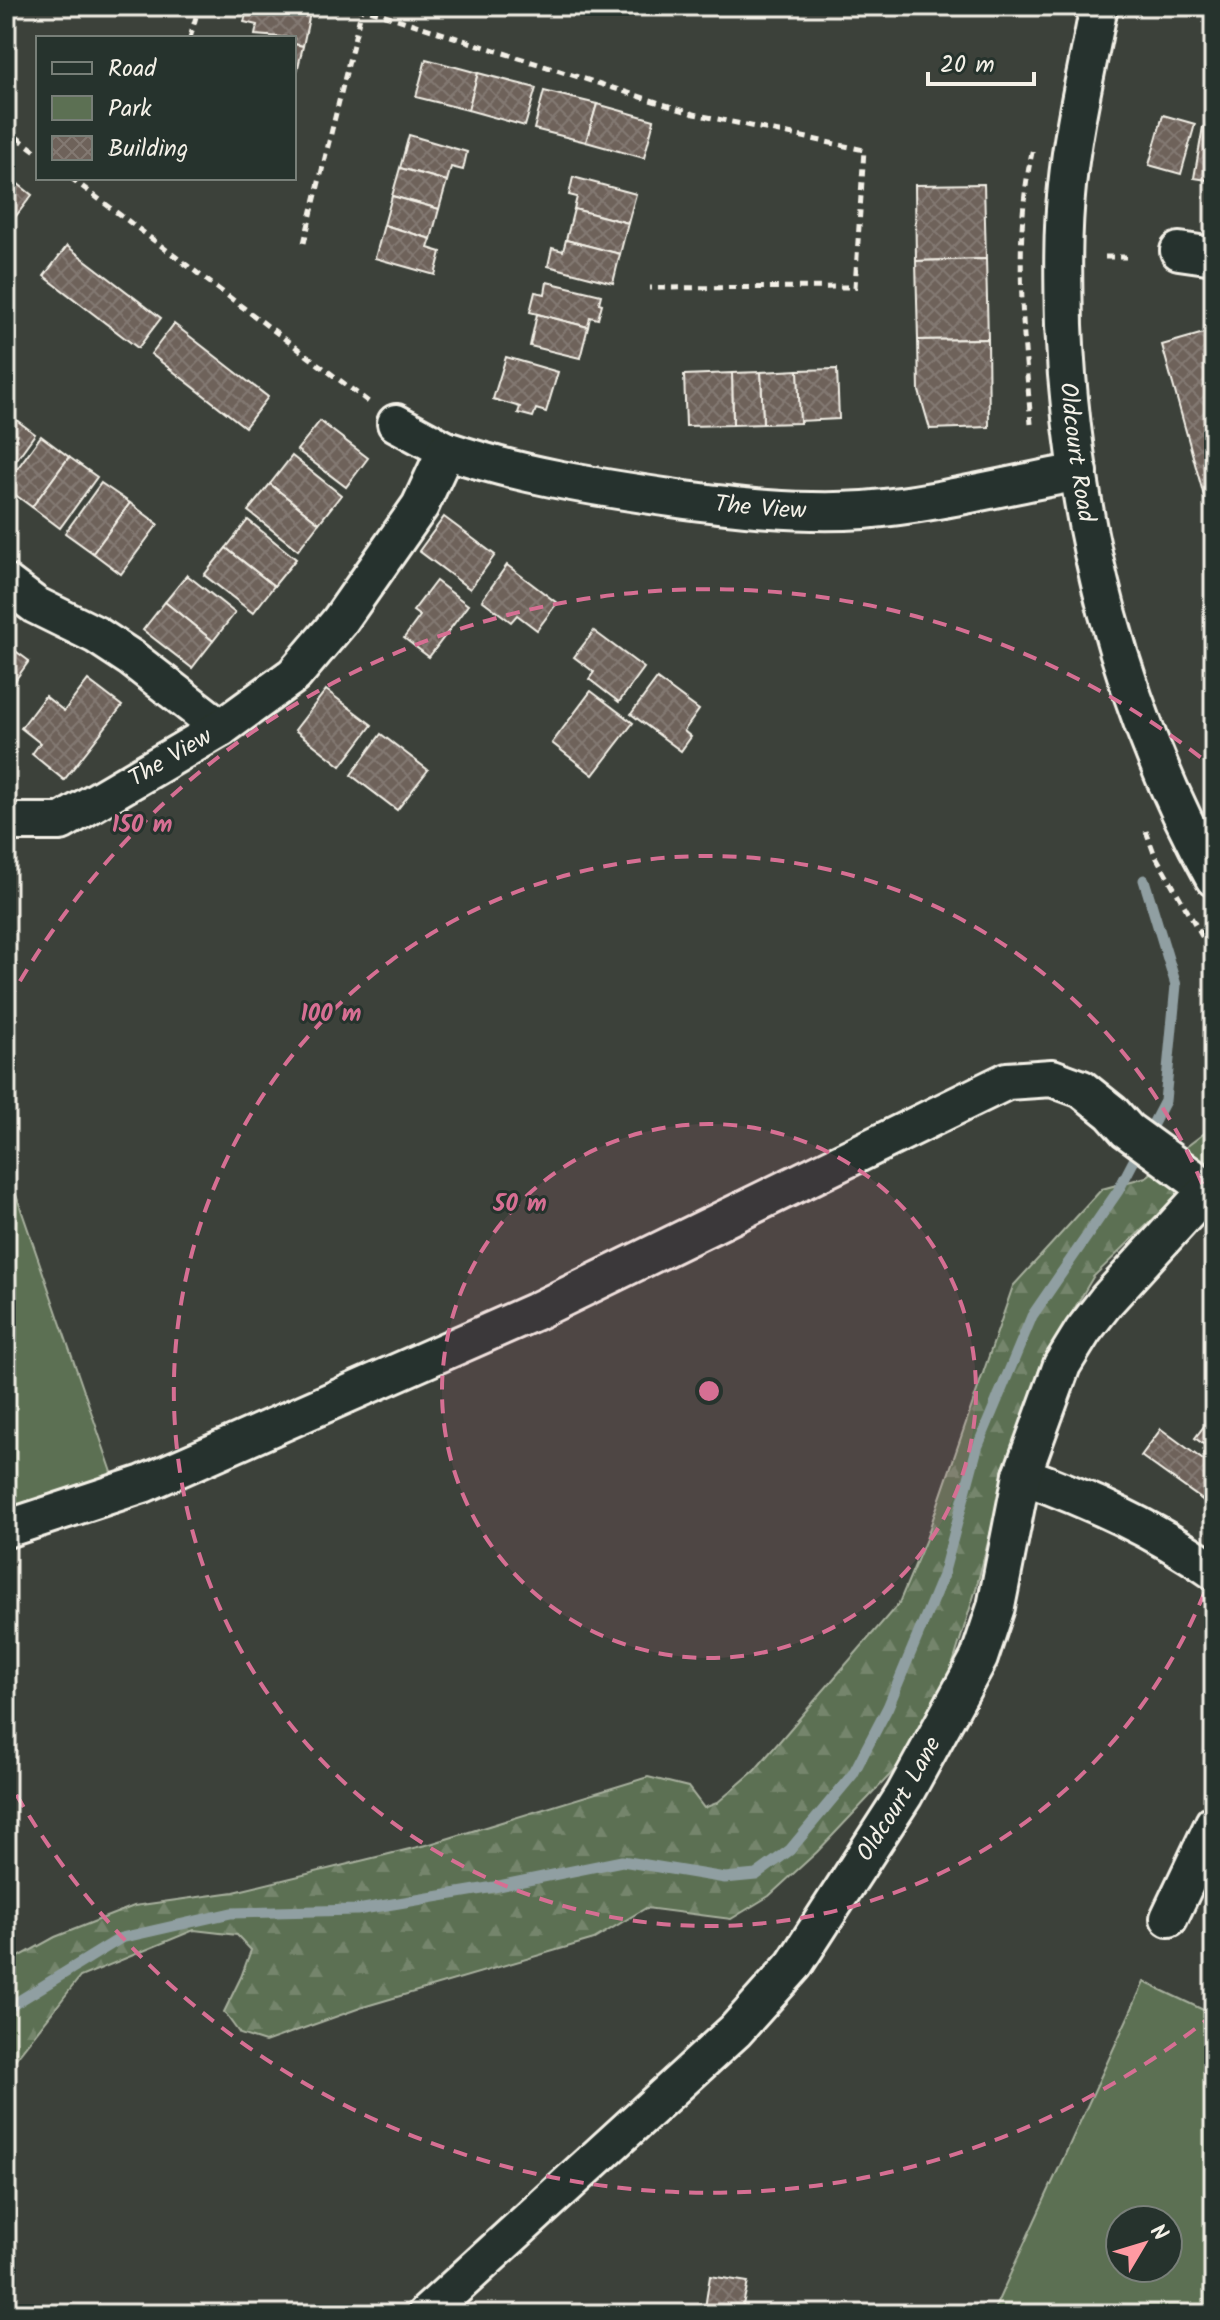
<svg xmlns="http://www.w3.org/2000/svg" width="1220" height="2320" viewBox="0 0 1220 2320" font-family="Kalam,sans-serif">
  <style>
    .forest { fill: url(#forest-firs); stroke: #a8b09e; stroke-width: 2 }
    .green { fill: #5c7053; stroke: #a8b09e; stroke-width: 2; fill-rule: evenodd }
    .lines { fill: none; stroke-linecap: round; stroke-linejoin: round }
    .stream { stroke: #909fa2; stroke-width: 11 }
    .building { fill: url(#building-cross-hatch); stroke: #f4f1e8; stroke-width: 2 }
    .minor-casing { stroke: #f4f1e8; stroke-width: 42 }
    .path { stroke: #f4f1e8; stroke-width: 5; stroke-dasharray: 8 6; stroke-linecap: butt }
    .minor { stroke: #26332d; stroke-width: 36 }
    .ring { fill: none; stroke: #d66f93; stroke-width: 4; stroke-dasharray: 14 10 }
    .labels { text-anchor: middle; dominant-baseline: central; stroke-width: 6; stroke-linejoin: round; paint-order: stroke }
    .street-label { font-size: 24px; fill: #f4f1e8; stroke: #26332d }
    .centre { fill: #d66f93; stroke: #26332d; stroke-width: 4 }
    .ring-label { font-size: 24px; text-anchor: middle; font-weight: bold; fill: #d66f93; stroke: #26332d; stroke-width: 6; stroke-linejoin: round; paint-order: stroke }
  </style>
  <defs>
    <pattern id="forest-firs" width="22" height="20" patternUnits="userSpaceOnUse" patternTransform="scale(2)"><rect width="22" height="20" fill="#5c7053"/><path d="M5 1l3.5 6h-7zM16 11l3.5 6h-7z" fill="#74856c"/></pattern>
    <pattern id="building-cross-hatch" width="8" height="8" patternUnits="userSpaceOnUse" patternTransform="scale(2)"><rect width="8" height="8" fill="#6e625a"/><path d="M0 0l8 8M0 8l8-8" fill="none" stroke="#837972"/></pattern>
  </defs>
  <rect width="100%" height="100%" fill="#3c413a"/>
  <filter id="ink" filterUnits="userSpaceOnUse"><feTurbulence type="fractalNoise" baseFrequency=".0125" numOctaves="2"/><feDisplacementMap in="SourceGraphic" scale="16" xChannelSelector="R" yChannelSelector="G"/><feConvolveMatrix kernelMatrix="1 2 1 2 8 2 1 2 1" color-interpolation-filters="sRGB"/></filter>
  <g filter="url(#ink)">
    <polygon class="forest" points="1214,1126 1214,1160 1093,1277 1040,1367 1006,1472 976,1589 950,1673 905,1759 817,1852 769,1896 731,1919 646,1908 594,1939 363,2007 265,2042 240,2034 224,2012 241,1977 251,1950 237,1935 194,1930 80,1977 6,2071 6,1964 55,1937 134,1906 234,1892 430,1844 648,1777 688,1787 704,1808 717,1803 754,1771 899,1603 926,1539 1013,1286 1102,1189 1146,1177"/>
    <g class="green">
      <polygon points="6,1166 113,1475 6,1510"/>
      <path d="M1144,1982l70,33v299h-222zM1120,2220h48v48h-48z"/>
    </g>
    <g class="lines">
      <polyline class="stream" points="6,2009 121,1938 231,1913 357,1910 494,1887 622,1861 725,1878 756,1875 790,1850 853,1774 888,1707 943,1575 977,1448 1032,1316 1118,1191 1165,1101 1176,985 1144,880"/>
    </g>
    <g class="building">
      <polygon points="248,6 281,6 310,13 303,46 294,44 294,38 255,35 257,25 244,22"/>
      <polygon points="975,6 1011,6 1009,15"/>
      <polygon points="294,44 303,46 296,76 294,76"/>
      <polygon points="426,59 478,73 468,110 416,97"/>
      <polygon points="478,73 536,88 525,126 468,110"/>
      <polygon points="544,91 597,104 586,142 534,129"/>
      <polygon points="597,104 654,120 644,158 586,142"/>
      <polygon points="1163,115 1195,124 1181,174 1149,165"/>
      <polygon points="1203,127 1214,129 1214,181 1194,178"/>
      <polygon points="409,135 467,152 463,170 451,167 447,181 400,168"/>
      <polygon points="400,168 447,181 439,209 392,196"/>
      <polygon points="8,176 32,195 6,229 6,179"/>
      <polygon points="573,177 636,194 628,223 574,209 577,197 569,195"/>
      <polygon points="984,184 986,259 916,261 915,185"/>
      <polygon points="392,196 439,209 431,239 384,225"/>
      <polygon points="574,209 628,223 620,254 566,240"/>
      <polygon points="384,225 431,239 428,248 441,252 435,275 375,258"/>
      <polygon points="566,240 620,254 613,283 548,266 552,248 563,251"/>
      <polygon points="67,246 161,318 138,348 44,276"/>
      <polygon points="986,259 988,339 918,340 916,261"/>
      <polygon points="547,282 601,295 599,303 602,304 598,319 590,317 588,327 530,312 535,292 545,294"/>
      <polygon points="537,314 588,327 580,358 530,346"/>
      <polygon points="174,324 268,397 245,427 151,354"/>
      <polygon points="1214,330 1214,532 1162,345"/>
      <polygon points="988,339 989,427 930,429 919,391 918,340"/>
      <polygon points="506,357 558,372 546,412 536,409 533,417 518,413 520,407 493,399"/>
      <polygon points="837,369 839,419 799,421 798,370"/>
      <polygon points="798,370 800,423 763,424 761,372"/>
      <polygon points="761,372 763,424 733,425 732,373"/>
      <polygon points="732,373 733,425 686,426 684,375"/>
      <polygon points="7,413 35,434 6,474 6,415"/>
      <polygon points="320,421 368,458 346,487 297,450"/>
      <polygon points="41,436 69,457 32,507 6,488 6,484"/>
      <polygon points="292,456 341,495 319,523 270,484"/>
      <polygon points="69,457 97,477 60,528 32,507"/>
      <polygon points="101,483 130,503 93,553 65,533"/>
      <polygon points="270,484 319,523 298,550 248,511"/>
      <polygon points="130,503 158,524 121,574 93,553"/>
      <polygon points="444,517 495,555 470,589 419,551"/>
      <polygon points="248,520 296,559 274,586 226,548"/>
      <polygon points="226,548 274,586 253,613 204,575"/>
      <polygon points="507,565 557,603 537,630 517,615 511,622 482,600"/>
      <polygon points="187,575 235,613 213,641 165,602"/>
      <polygon points="436,581 468,605 429,657 404,638 420,616 413,611"/>
      <polygon points="165,602 213,641 192,668 143,630"/>
      <polygon points="594,631 644,668 619,702 589,679 594,672 574,657"/>
      <polygon points="6,644 29,661 6,693"/>
      <polygon points="657,679 699,710 684,731 691,737 681,751 631,714"/>
      <polygon points="88,680 122,706 64,780 32,754 40,743 21,728 45,696 64,711"/>
      <polygon points="326,690 372,725 341,766 295,730"/>
      <polygon points="591,691 633,723 593,775 552,743"/>
      <polygon points="381,734 428,770 397,810 351,775"/>
      <polygon points="1214,1413 1214,1452 1195,1438"/>
      <polygon points="1161,1429 1214,1468 1214,1502 1211,1506 1141,1456"/>
      <polygon points="710,2276 748,2282 741,2314 704,2314"/>
    </g>
    <g class="lines">
      <defs>
        <g id="minor">
          <path id="s1" d="M1099,6c-11,59 -26,120 -32,180 -5,46 -4,92 -3,139 8,191 56,385 150,553"/>
          <polyline points="1179,251 1214,256"/>
          <polyline points="396,423 446,450"/>
          <polyline points="6,583 35,605 96,635 131,658 221,728"/>
          <path id="s2" d="M6,822h55l160,-94 73,-53 45,-53 81,-116 26,-56c74,25 148,37 225,48 64,9 128,16 193,12 72,-6 144,-25 215,-38"/>
          <path d="M1022,1475c68,25 133,54 192,96"/>
          <polyline points="6,1529 143,1484 534,1312 1007,1081 1052,1078 1082,1089 1112,1113 1127,1130 1208,1189"/>
          <polyline points="1169,1918 1214,1823"/>
          <path id="s3" d="M426,2314l309,-283 59,-66 110,-170 75,-137 17,-51 26,-132 40,-110 21,-34 24,-31 107,-117"/>
        </g>
      </defs>
      <use href="#minor" class="minor-casing"/>
      <g class="path">
        <polyline points="357,6 694,114 864,150 855,287 650,288"/>
        <polyline points="190,38 199,6"/>
        <polyline points="6,129 38,153"/>
        <polyline points="71,178 370,403"/>
        <polyline points="304,243 362,8"/>
        <polyline points="1105,257 1126,257"/>
        <path d="M1031,424c-7,-90 -19,-187 2,-276"/>
        <polyline points="1146,831 1154,853 1214,957"/>
        <polyline points="6,2205 11,2201"/>
      </g>
      <use href="#minor" class="minor"/>
    </g>
  </g>
  <circle cx="709" cy="1391" r="267" fill="#d66f93" fill-opacity=".12"/>
  <g class="ring">
    <circle cx="709" cy="1391" r="267"/>
    <path d="M1213 1570A535 535 0 1 1 1213 1212"/>
    <path d="M1214 2014A802 802 0 0 1 8 1780M8 1002A802 802 0 0 1 1214 768"/>
  </g>
  <g class="labels">
    <g class="street-label">
      <text stroke="none"><textPath href="#s1" startOffset="450">Oldcourt Road</textPath></text>
      <text stroke="none"><textPath href="#s2" startOffset="924">The View</textPath></text>
      <text stroke="none"><textPath href="#s2" startOffset="182">The View</textPath></text>
      <text stroke="none"><textPath href="#s3" startOffset="704">Oldcourt Lane</textPath></text>
    </g>
  </g>
  <circle cx="709" cy="1391" r="12" class="centre"/>
  <g class="ring-label">
    <text x="142" y="832">150 m</text>
    <text x="331" y="1021">100 m</text>
    <text x="520" y="1211">50 m</text>
  </g>
  <rect width="1220" height="2320" fill="none" stroke="#26332d" stroke-width="32"/>
  <rect x="16" y="16" width="1188" height="2288" fill="none" stroke="#f4f1e8" stroke-width="3" filter="url(#ink)"/>
  <rect x="36" y="36" width="260" height="144" fill="#26332d" stroke="#787f78" stroke-width="2"/>
  <rect x="52" y="62" width="40" height="12" fill="#26332d" stroke="#787f78" stroke-width="2"/>
  <text x="108" y="76" font-size="24" fill="#f4f1e8">Road</text>
  <rect x="52" y="96" width="40" height="24" fill="#5c7053" stroke="#787f78" stroke-width="2"/>
  <text x="108" y="116" font-size="24" fill="#f4f1e8">Park</text>
  <rect x="52" y="136" width="40" height="24" fill="url(#building-cross-hatch)" stroke="#787f78" stroke-width="2"/>
  <text x="108" y="156" font-size="24" fill="#f4f1e8">Building</text>
  <g transform="translate(1144 2244) rotate(52)"><circle r="38" fill="#26332d" stroke="#787f78" stroke-width="2"/>
  <path d="M0-6L14 30L0 20L-14 30Z" fill="#ff9aa2"/>
  <text y="-12" font-size="22" font-weight="bold" text-anchor="middle" fill="#f4f1e8">N</text>
  </g>
  <path d="M928 72v12h106v-12" fill="none" stroke="#f4f1e8" stroke-width="4"/>
  <text x="940" y="72" font-size="24" fill="#f4f1e8" stroke="#26332d" stroke-width="6" paint-order="stroke">20 m</text>
</svg>
